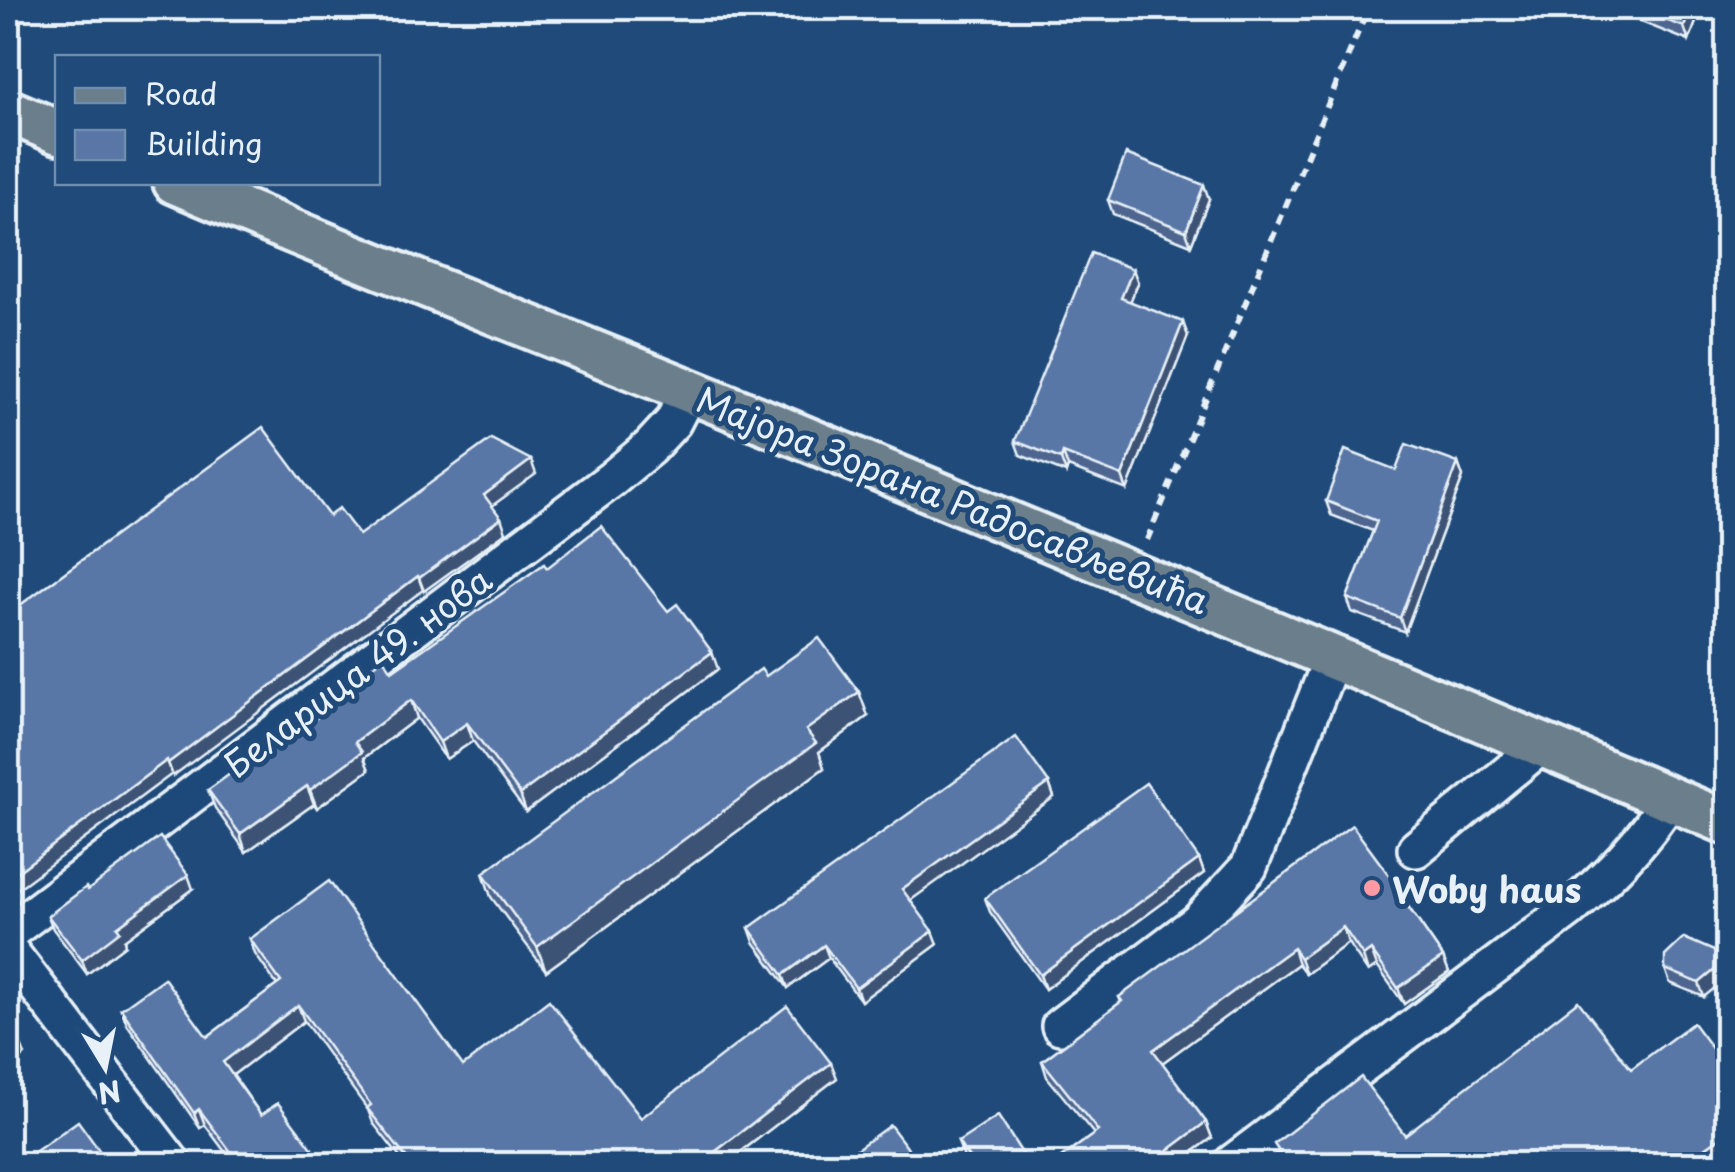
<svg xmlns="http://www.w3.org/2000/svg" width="1735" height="1172" viewBox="0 0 1735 1172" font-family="'Playpen Sans',sans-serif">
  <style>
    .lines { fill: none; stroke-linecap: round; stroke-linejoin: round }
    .minor-casing { stroke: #e8f1f8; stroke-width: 42 }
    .major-casing { stroke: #e8f1f8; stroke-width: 50 }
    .path { stroke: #e8f1f8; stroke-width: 6; stroke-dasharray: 10 8; stroke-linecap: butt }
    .minor { stroke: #1f4a7a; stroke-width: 35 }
    .major { stroke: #6b7e8b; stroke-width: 42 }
    .wall { fill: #4d658f; stroke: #e8f1f8; stroke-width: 2.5 }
    .shaded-wall { fill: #3e5374; stroke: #e8f1f8; stroke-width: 2.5 }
    .building { fill: #5976a6; stroke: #e8f1f8; stroke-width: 2.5 }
    .poi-dot { fill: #ff9aa2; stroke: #1f4a7a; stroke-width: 4 }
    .labels { text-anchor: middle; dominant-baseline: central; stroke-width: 10; stroke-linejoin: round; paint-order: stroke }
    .street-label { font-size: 35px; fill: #e8f1f8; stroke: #1f4a7a }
    .poi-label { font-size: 35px; font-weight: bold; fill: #e8f1f8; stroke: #1f4a7a; text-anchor: start }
  </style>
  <rect width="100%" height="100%" fill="#1f4a7a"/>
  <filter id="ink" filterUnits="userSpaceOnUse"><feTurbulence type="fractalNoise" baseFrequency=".01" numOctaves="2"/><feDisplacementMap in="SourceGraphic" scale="20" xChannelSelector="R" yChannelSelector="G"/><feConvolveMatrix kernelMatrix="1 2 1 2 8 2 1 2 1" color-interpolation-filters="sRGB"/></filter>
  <g filter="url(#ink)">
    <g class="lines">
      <defs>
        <g id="minor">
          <polyline points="1416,849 1542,745"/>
          <polyline points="8,933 612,479 649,448 673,422 689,391"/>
          <polyline points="8,949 173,1164"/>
          <polyline points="1060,1026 1198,922 1249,867 1333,656"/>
          <path d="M1231,1164l338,-254c38,-33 74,-67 100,-111"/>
        </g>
        <g id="major">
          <polyline points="8,111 58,132"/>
          <path d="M175,182c189,81 381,154 571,232 328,134 655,272 982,409"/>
        </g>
      </defs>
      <use href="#minor" class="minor-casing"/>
      <use href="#major" class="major-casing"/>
      <polyline class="path" points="1147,540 1368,8"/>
      <use href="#minor" class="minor"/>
      <use href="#major" class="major"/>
    </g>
    <g class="wall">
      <polygon points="1627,8 1701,8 1689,41 1631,18"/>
      <polygon points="1209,199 1191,245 1113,214 1108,200"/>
      <polygon points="1138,283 1130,301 1188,336 1127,490 1068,467 1066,473 1020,455 1015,441"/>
      <polygon points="1458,463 1463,477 1405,632 1352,612 1347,598 1373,531 1331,515 1326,501 1396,470"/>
      <polygon points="547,568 668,611 718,669 526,812 473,741 446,759 417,718 364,758 369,770 317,808 314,804 246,852 215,808 208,790 252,765 347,695 344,688 392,671"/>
      <polygon points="766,676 868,716 819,752 824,768 546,971 491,897 483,873"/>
      <polygon points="1049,783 1054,797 910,900 938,944 861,1001 829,958 788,988 754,942 749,928"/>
      <polygon points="1199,859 1204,873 1045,989 990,912 985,898"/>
      <polygon points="1397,886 1401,896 1443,957 1449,972 1404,1004 1377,966 1368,972 1348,943 1306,974 1298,964 1162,1063 1206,1122 1212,1138 1176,1164 1053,1164 1094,1134 1047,1077 1042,1061 1121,1002 1119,997"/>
      <polygon points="193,889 124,940 125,945 87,974 53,929 48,916 88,890"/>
      <polygon points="250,939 463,1066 641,1118 837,1078 725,1164 405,1164 373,1123 368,1110 304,1021 233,1075 261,1115 324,1164 234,1164 205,1125 200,1128 127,1024 121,1009 207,1037 277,985 255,954"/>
      <polygon points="1728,957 1704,997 1670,983 1665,969"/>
      <polygon points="958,1142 1029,1164 969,1164 964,1158"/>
    </g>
    <g class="shaded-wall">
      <polygon points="1691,8 1701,8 1689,41 1684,27"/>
      <polygon points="1204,185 1209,199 1191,245 1186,231"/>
      <polygon points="1133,269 1138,283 1126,312 1121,298"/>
      <polygon points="1183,322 1188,336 1127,490 1122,476"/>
      <polygon points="1063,453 1068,467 1066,473 1061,459"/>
      <polygon points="531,460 536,474 489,508 484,495"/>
      <polygon points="1458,463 1463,477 1405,632 1400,618"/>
      <polygon points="501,518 506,532 424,591 419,578"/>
      <polygon points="418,576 423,590 173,776 168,763"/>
      <polygon points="712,652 718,669 526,812 520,794"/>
      <polygon points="859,692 868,716 819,752 824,768 546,971 537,947 806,730"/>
      <polygon points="411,700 417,718 364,758 369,770 317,808 310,790 355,742"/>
      <polygon points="467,723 473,741 446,759 440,742"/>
      <polygon points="167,760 172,774 8,896 8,879"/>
      <polygon points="1049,783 1054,797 907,903 902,889"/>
      <polygon points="307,786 314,804 246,852 240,834"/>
      <polygon points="1199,859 1204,873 1045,989 1040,975"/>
      <polygon points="188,875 193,889 124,940 125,945 87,974 82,960 117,927"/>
      <polygon points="1343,927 1348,943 1306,974 1300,958"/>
      <polygon points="933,931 938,944 861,1001 856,988"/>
      <polygon points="824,945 829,958 788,988 783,975"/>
      <polygon points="1293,948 1298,964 1158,1066 1153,1050"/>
      <polygon points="1371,950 1377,966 1368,972 1363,956"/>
      <polygon points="1443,957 1449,972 1404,1004 1398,988"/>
      <polygon points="1728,959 1728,977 1704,997 1699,983"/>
      <polygon points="298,1005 304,1021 229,1078 223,1062"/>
      <polygon points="20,1042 25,1055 8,1072 8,1053"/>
      <polygon points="831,1063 837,1078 725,1164 699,1164"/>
      <polygon points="199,1109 205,1125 200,1128 194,1113"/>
      <polygon points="1206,1122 1212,1138 1176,1164 1157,1164 1155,1160"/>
      <polygon points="1728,1132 1728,1154 1713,1164 1682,1164"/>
      <polygon points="909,1150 914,1164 889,1164"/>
      <polygon points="1152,1156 1155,1164 1141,1164"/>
    </g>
    <g class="building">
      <polygon points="1633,8 1691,8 1684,27"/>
      <polygon points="1126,154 1204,185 1186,231 1108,200"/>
      <polygon points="1091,253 1133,269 1121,298 1183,322 1122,476 1063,453 1061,459 1015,441"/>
      <polygon points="263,427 329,516 339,508 359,535 491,439 531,460 484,495 501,518 419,578 418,576 168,763 167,760 8,879 8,614"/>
      <polygon points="1406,444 1458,463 1400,618 1347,598 1377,521 1326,501 1345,450 1396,470"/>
      <polygon points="601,526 668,611 677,604 712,652 520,794 467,723 440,742 411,700 355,742 362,752 310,790 307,786 240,834 208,790 249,760 252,765 349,694 344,688 383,658 392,671 544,564 547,568"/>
      <polygon points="819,638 859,692 806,730 816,743 537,947 483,873 761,669 766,676"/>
      <polygon points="1016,737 1049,783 902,889 933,931 856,988 824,945 783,975 749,928"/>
      <polygon points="1146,783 1199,859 1040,975 985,898"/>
      <polygon points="1352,825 1397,886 1395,888 1443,957 1398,988 1371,950 1363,956 1343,927 1300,958 1293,948 1153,1050 1206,1122 1155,1160 1152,1156 1141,1164 1053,1164 1098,1131 1042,1061 1122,1001 1119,997"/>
      <polygon points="160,837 188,875 117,927 120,931 82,960 48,916 86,887 88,890"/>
      <polygon points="329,881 463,1066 549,1000 641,1118 787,1006 831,1063 699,1164 411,1164 367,1108 371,1105 298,1005 223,1062 261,1115 278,1103 324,1164 240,1164 199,1109 194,1113 121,1009 164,978 207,1037 281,982 250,939"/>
      <polygon points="1684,938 1728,957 1728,959 1699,983 1665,969 1665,956"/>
      <polygon points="1578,1001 1631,1069 1693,1023 1728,1070 1728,1132 1682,1164 1264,1164 1280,1153 1274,1144 1361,1077 1405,1135"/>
      <polygon points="8,1028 20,1042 8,1053"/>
      <polygon points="998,1116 1029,1164 973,1164 958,1142"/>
      <polygon points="78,1121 109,1164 35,1164 29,1156"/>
      <polygon points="890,1125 909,1150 889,1164 836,1164"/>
    </g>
  </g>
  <circle class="poi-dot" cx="1372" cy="888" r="10"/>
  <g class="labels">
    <g class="street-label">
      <text transform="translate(953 499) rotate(22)">Мајора Зорана Радосављевића</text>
      <text transform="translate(357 671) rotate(-37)">Беларица 49. нова</text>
    </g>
    <g class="poi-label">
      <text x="1392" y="888">Woby haus</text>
    </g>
  </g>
  <rect width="1735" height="1172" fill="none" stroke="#1f4a7a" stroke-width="40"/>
  <rect x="20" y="20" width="1695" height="1132" fill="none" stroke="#e8f1f8" stroke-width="4" filter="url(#ink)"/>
  <rect x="55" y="55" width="325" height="130" fill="#1f4a7a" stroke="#6f8dac" stroke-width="2.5"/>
  <rect x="75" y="88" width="50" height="15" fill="#6b7e8b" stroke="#6f8dac" stroke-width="2.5"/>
  <text x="145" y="105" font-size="30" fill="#e8f1f8">Road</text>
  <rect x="75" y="130" width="50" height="30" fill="#5976a6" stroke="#6f8dac" stroke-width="2.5"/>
  <text x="145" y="155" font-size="30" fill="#e8f1f8">Building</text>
  <g transform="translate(105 1067) rotate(170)" stroke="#1f4a7a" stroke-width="8" paint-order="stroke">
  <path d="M0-8L18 38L0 25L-18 38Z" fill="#e8f1f8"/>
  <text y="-15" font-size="28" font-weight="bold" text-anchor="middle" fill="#e8f1f8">N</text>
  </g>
</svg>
